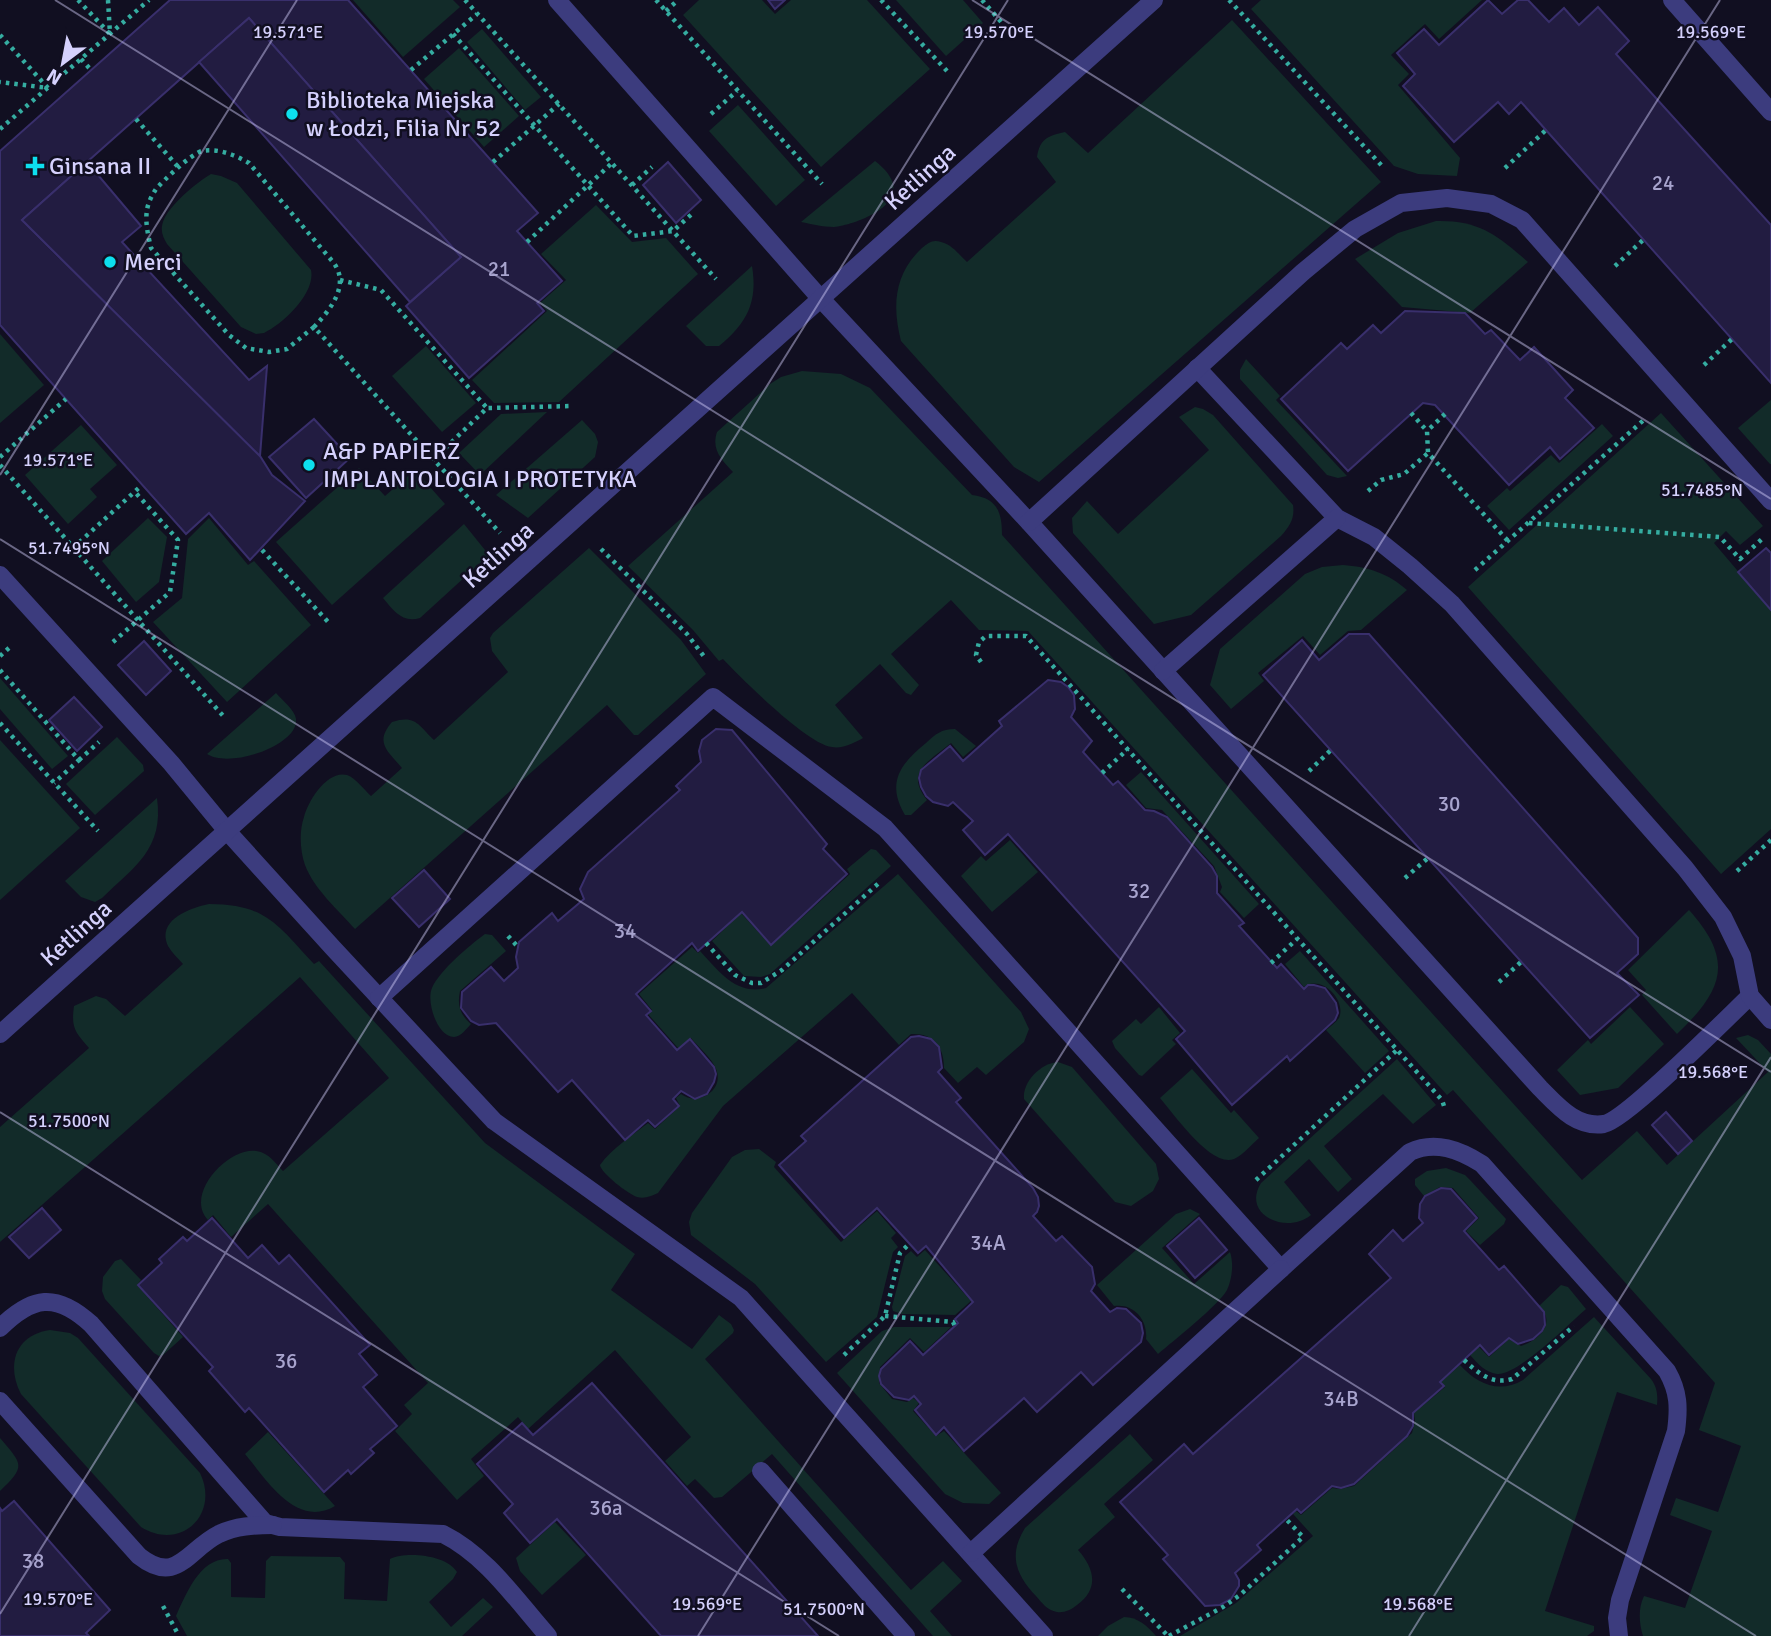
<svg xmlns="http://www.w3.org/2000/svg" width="1771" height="1636" viewBox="0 0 1771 1636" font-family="Signika,sans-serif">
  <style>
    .green { fill: #122b29 }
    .building { fill: #221c41; stroke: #392f6c; stroke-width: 2 }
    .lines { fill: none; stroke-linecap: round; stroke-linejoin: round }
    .path { stroke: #35ada1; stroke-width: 4.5; stroke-dasharray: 3.5 5; stroke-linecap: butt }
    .minor { stroke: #3c3c7e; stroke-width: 18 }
    .ticks { fill: none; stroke: #d5d1fd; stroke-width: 2; stroke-opacity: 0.45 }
    .poi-dot { fill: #0ddfed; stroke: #110f21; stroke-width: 2.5 }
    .labels { text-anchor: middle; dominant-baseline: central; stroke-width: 5; stroke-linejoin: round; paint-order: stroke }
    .number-label { font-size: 21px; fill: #a8a4ce }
    .poi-label { font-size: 24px; fill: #d5d1fd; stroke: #110f21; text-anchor: start }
    .street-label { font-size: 24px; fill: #d5d1fd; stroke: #110f21 }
    .ticks-label { font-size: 18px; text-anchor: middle; fill: #d5d1fd; stroke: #110f21; stroke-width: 5; stroke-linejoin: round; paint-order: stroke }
  </style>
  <rect width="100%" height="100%" fill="#110f21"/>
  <g class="green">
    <polygon points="353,0 453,0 460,7 403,57"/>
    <polygon points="699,0 762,0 775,14 791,0 867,0 930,69 821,167 683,15"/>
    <polygon points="896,0 963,0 983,23 946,56"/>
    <polygon points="1261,0 1482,0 1439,39 1425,24 1391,55 1409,74 1398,85 1460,158 1457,176 1418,174 1394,166 1251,9"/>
    <path d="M1232,20l149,162 -342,300 -25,-15 -113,-126c-9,-35 -7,-67 21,-93 6,-5 11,-9 19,-6 12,3 18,13 26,20l89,-80 -19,-25c3,-18 10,-21 28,-25l23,21z"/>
    <polygon points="482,29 541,97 525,110 467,42"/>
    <polygon points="459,48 519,116 484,147 424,79"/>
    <polygon points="738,105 805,180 776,206 709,131"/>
    <path d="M875,161c5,4 12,10 15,16 18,29 -36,48 -56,50 -12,0 -22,-3 -33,-5z"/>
    <path d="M211,174l10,2 16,7 74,87c5,23 -28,54 -47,63l-8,1 -15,-7 -74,-83c-4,-7 -7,-13 -4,-22 5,-16 34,-40 48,-48z"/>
    <polygon points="596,205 632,242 666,238 698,274 559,402 494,403 472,380 547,311 540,303 566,280 541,254"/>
    <path d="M1436,221c43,-1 61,14 92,41l-58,51 -68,-6 -47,-48 43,-26z"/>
    <path d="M752,266c6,36 -5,57 -33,80h-13l-20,-20z"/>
    <polygon points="0,334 44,385 0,423"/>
    <polygon points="426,346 476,403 442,432 392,376"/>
    <polygon points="1246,359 1280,396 1276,400 1347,476 1338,478 1327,475 1240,379 1240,370"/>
    <path d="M802,371l39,3 29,14 102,107c25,3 30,17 30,40l580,645 55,-49 30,34 101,-93 -32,-34 12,-3 10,5 13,14v582h-128c-4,-13 -5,-28 1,-40l41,12 27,-77 -42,-16 6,-17 42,14 23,-66 -42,-16 16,-47 -262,-293 -6,5 -419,-464 -49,-1 -28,-30 -60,54 28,31 -8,10 -5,-2 -26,-29 -45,41 28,33c-9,5 -20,11 -31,9 -25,-3 -90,-68 -109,-88l-4,2 -26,-31 -65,-64 105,-94c-11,-12 -22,-22 -16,-40l53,-48 11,-7z"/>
    <polygon points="1771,400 1771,464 1770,464 1738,428"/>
    <path d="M1195,407l8,2 10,6 80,90c2,13 -3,21 -12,31l-90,79 -37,9 -81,-91 -1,-15 15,-17 31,33 91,-84 -30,-33z"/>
    <polygon points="547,412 480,475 459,453 501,414"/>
    <polygon points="1661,413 1763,526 1740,545 1726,531 1714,543 1771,610 1771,829 1721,874 1468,587"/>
    <polygon points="582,420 595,434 598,442 595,457 528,518 496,495"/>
    <polygon points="1602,424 1613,436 1509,530 1487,506 1507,488 1510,491 1551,455 1559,463"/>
    <polygon points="81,425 117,465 90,489 97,497 68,524 25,475"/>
    <polygon points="359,468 385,496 415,470 445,504 332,605 276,542"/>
    <polygon points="148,518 167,537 159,582 136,602 102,561"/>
    <polygon points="209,518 248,565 254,561 311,625 227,702 153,622 182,598 188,539"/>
    <path d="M464,524l25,31 -69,63c-18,5 -26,-7 -37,-20z"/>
    <path d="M589,548l92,92 25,34 -68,61h-4l-27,-30 -252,224c-17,-19 -41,-40 -50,-64 -5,-14 -6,-34 -1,-48 4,-16 23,-47 43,-42 9,3 17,15 24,21l31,-28c-14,-17 -28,-25 -10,-46 24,-8 27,4 42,18l74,-68 -16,-21 -2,-13 3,-5z"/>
    <path d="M1343,565c25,2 45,8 64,25l-46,40 -13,1 -28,24 -17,-19 -45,37 6,8 -33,28 -21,-24 10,-36 85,-75 17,-7z"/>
    <polygon points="0,678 68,756 52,769 0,709"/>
    <path d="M276,693c6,7 19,17 20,26 3,26 -66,50 -89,35z"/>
    <path d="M955,729l21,17 -13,11 -12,-14c-21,18 -47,28 -24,57l-16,15h-6c-19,-32 -5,-51 21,-72 10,-9 15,-14 29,-14z"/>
    <polygon points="117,737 143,765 144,771 95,815 66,784"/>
    <polygon points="0,740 80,828 0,900"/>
    <polygon points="1141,772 1259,904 1244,918 1220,892 1222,887 1214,866 1162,810 1146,808 1126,785"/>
    <path d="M157,798c7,51 -22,68 -55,100l-7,4 -14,-5 -16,-16z"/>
    <polygon points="1010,840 1038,872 992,912 961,876 981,856 986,861"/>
    <polygon points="871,849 876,850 891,866 770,974 761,977 744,976 712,941 741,913 771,946 850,874 847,869"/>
    <path d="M898,874l123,138 8,17 -5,13 -38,33 -9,-8 -19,16 -14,-15c0,-22 -11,-35 -33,-34l-12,11 -47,-52 -129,113 -65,87c-7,3 -13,6 -21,4 -9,-3 -36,-24 -37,-32 12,-17 33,-30 48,-42l7,6 25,-23 -4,-8 5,-4c17,13 44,-4 35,-25 -4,-11 -18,-22 -25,-31l-13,10 -30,-34 4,-4 -13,-16 53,-47 6,6 2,-2c18,19 36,45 66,37z"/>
    <path d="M209,904c58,0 69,22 105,60l5,-3 166,182 150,111 -24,36 81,59 27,-34 12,9 3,6 -1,3 -28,26 206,231 32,-29 19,20 -32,30 22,25h-19l-161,-182 -50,43 -8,1 -19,-19 -8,7 -22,-25 26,-24 -76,-87 -87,79 -10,-12 -47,42 13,17 -27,24 -62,-69 17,-17 -8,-9 24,-22 -160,-179 -37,33 -18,-22 -5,5c-26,-27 27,-81 55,-67 8,3 14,12 20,18l106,-93 -89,-101 -300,265v-115l89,-79c-14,-16 -18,-20 -15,-42l22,-10 10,3 19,17 58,-52c-5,-6 -11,-11 -15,-18 -12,-26 22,-38 41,-42z"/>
    <path d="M1689,910c46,51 34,80 -12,124l-35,-39 4,-5 -18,-20z"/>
    <path d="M485,934l7,1 14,16 -46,40c-3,14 0,24 11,33 -4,4 -10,13 -17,13 -17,0 -28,-36 -22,-49 7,-17 38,-43 53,-54z"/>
    <path d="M1300,951l89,100 -24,22 -39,-43c4,-3 10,-8 13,-12 8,-19 -19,-44 -35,-31l-19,-23z"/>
    <polygon points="1159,1007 1180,1033 1172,1040 1176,1044 1142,1076 1139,1075 1115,1048 1112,1041 1136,1019 1141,1024"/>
    <polygon points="1630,1007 1664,1044 1618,1088 1580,1095 1557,1070 1588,1040 1591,1044"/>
    <path d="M1397,1059l39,46 -23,19 -30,-30 -59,52 28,33 -14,13 -29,-33 -25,23 27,33c-24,20 -70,0 -50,-32z"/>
    <path d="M1058,1062l14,5 84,97 3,15 -6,12 -22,15 -16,-4 -91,-103c-2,-17 17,-36 34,-37z"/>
    <path d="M1192,1069l39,44 3,-3 25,28c-7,6 -16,17 -25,21 -23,9 -60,-45 -74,-61z"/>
    <polygon points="759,1149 776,1162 774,1167 841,1242 877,1211 896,1233 891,1238 898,1247 893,1252 877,1317 826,1362 755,1284 691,1235 689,1222 692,1213 732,1157 745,1150"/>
    <polygon points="1446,1168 1465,1175 1470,1180 1506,1219 1504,1224 1480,1245 1466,1231 1479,1218 1453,1188 1440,1187 1424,1196 1415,1185 1415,1179 1427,1171"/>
    <path d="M1190,1209l10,5 -38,34 32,36 36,-32c4,12 2,27 -3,38 -8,15 -54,51 -69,64l-12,-15c2,-19 -12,-36 -32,-33l-17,-21 79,-71z"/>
    <polygon points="925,1250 971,1301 955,1315 902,1314 893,1311 892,1307 905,1256 911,1251 917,1257"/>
    <polygon points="121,1259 141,1280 137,1285 183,1337 163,1355 159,1356 154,1353 105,1299 102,1291 103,1277 115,1261"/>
    <path d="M1561,1285l7,2 18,22c-16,14 -69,67 -89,65 -12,-2 -19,-10 -27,-19l9,-8 10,10 20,-18 12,7c18,-6 36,-23 18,-40z"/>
    <path d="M1594,1317l57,62c6,8 7,16 6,26l-40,-13 -72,219 49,15v5l-7,5h-407l56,-33 77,-67 -20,-22 3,-3 5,4 31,-27 8,1 14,-3 58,-53 3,-12 -1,-8 31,-26 -4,-5 19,-17c17,19 39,29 63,15z"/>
    <polygon points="894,1327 951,1327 924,1352 910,1338 880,1367 879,1383 892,1399 907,1402 913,1398 919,1403 913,1411 936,1436 944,1431 1001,1493 989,1504 963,1503 945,1494 837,1373 882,1331"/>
    <path d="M50,1330l20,3 8,5 122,135c20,41 -19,79 -59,54l-120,-133c-15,-29 -6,-59 29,-64z"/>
    <path d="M268,1432l67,74c-39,23 -69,-27 -90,-52z"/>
    <path d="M1130,1434l23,26 -49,44 11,13 -37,33c16,18 22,38 -1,55 -6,5 -13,8 -20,7 -10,-2 -15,-9 -21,-16 -20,-21 -28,-41 -11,-68z"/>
    <path d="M0,1438c23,27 26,28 0,53z"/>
    <polygon points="555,1522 586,1555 542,1595 520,1571 516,1558"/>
    <path d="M271,1556l69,1 5,6 -1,36 43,2 3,-42c16,-8 57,-4 67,13l-4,7 -24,23 22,25 32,-29 10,9 -31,29h-275l-11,-20c10,-22 24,-58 52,-57l3,4v34l34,1 1,-37z"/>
    <path d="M1124,1617c14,0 23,9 32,19h-58l10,-10z"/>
  </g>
  <g class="building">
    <polygon points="170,0 348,0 538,213 517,231 562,281 537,303 544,311 469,378 406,306 461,257 249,18 87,162 22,220 260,456 272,475 305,501 250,560 209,513 186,534 0,325 0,151"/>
    <polygon points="768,0 785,0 775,9"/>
    <polygon points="1488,0 1502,14 1518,0 1528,0 1549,22 1564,8 1579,25 1598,7 1629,41 1616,54 1771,225 1771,383 1521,102 1509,114 1498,102 1454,142 1403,86 1415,74 1397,53 1424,29 1439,45"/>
    <polygon points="249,18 461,257 410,302 199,62"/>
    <polygon points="87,162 141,226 122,242 249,380 267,366 260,456 22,220"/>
    <polygon points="668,162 701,200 676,223 643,185"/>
    <polygon points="1405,311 1465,313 1485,334 1491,330 1520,360 1534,347 1573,390 1565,398 1594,428 1560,459 1550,447 1509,485 1435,405 1423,403 1348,471 1281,399 1341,343 1347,349 1373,325 1381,333"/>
    <polygon points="314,419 350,458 306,498 269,457"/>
    <polygon points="1766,548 1771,553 1771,610 1738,572"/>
    <polygon points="1349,634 1369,634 1638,938 1638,954 1617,973 1639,995 1590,1038 1263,675 1302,640 1319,660"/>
    <polygon points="144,641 171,671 146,695 118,665"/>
    <polygon points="1048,680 1061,682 1068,687 1074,695 1075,709 1071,717 1092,741 1083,752 1113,785 1118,781 1145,810 1154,811 1167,817 1212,867 1217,876 1217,893 1244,923 1239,926 1277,968 1281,964 1304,989 1308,985 1314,985 1325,988 1336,1003 1338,1013 1335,1020 1290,1061 1287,1056 1232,1105 1176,1039 1185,1031 1008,834 985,855 963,830 973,821 953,802 948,806 933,802 926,796 921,787 919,778 921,770 950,746 963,761 1002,726 999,721"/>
    <polygon points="74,697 102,727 77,751 49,720"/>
    <polygon points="716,729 732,730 827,844 823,849 847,874 771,945 742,912 698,951 692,943 636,994 651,1011 646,1015 677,1050 690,1039 714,1067 716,1074 714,1082 707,1094 695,1099 681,1091 673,1099 679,1106 655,1127 648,1120 625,1140 572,1080 558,1092 496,1023 479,1025 471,1021 461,1008 462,992 491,967 504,981 518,968 516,957 519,942 552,913 558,921 584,899 580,889 588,872 680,790 676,786 701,762 699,751 702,740"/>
    <polygon points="424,870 450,899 419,927 392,898"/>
    <polygon points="919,1036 931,1039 939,1047 942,1068 938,1072 961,1098 956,1102 1033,1188 1038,1197 1039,1206 1037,1212 1033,1216 1056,1241 1062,1236 1092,1267 1095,1284 1091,1291 1110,1312 1117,1308 1126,1309 1141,1323 1143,1333 1141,1342 1093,1385 1081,1372 1037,1412 1024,1398 964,1451 944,1427 936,1435 915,1410 921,1404 914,1396 909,1400 894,1397 881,1384 879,1376 881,1369 910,1341 923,1355 958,1323 955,1319 973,1302 926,1246 918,1253 877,1208 844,1238 779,1165 806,1141 801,1136 911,1037"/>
    <polygon points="1666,1112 1692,1141 1678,1154 1652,1125"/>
    <polygon points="1441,1188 1451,1189 1477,1218 1464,1231 1499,1270 1504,1266 1544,1312 1545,1325 1542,1331 1533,1339 1518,1344 1509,1338 1489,1355 1480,1345 1440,1382 1444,1386 1413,1413 1413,1426 1407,1436 1354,1484 1341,1488 1332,1486 1301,1513 1297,1509 1257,1545 1261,1550 1235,1573 1239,1580 1239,1586 1231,1599 1220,1605 1205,1606 1163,1559 1168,1555 1120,1502 1184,1444 1193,1454 1391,1278 1369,1254 1393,1230 1403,1241 1423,1223 1419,1218 1420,1204 1425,1196"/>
    <polygon points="42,1208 61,1230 29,1258 9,1237"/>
    <polygon points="212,1218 248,1258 262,1245 279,1264 289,1255 370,1345 359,1354 377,1375 363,1387 397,1426 370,1449 374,1453 351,1474 348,1470 324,1492 249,1408 245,1412 209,1371 213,1367 138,1285 162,1263 159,1259 183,1237 187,1241"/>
    <polygon points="1199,1218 1227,1250 1195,1278 1167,1246"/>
    <polygon points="592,1383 818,1636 661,1636 557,1519 530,1543 504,1513 513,1504 477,1464 522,1423 533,1435"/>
    <polygon points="14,1501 110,1610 86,1633 89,1636 0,1636 0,1508 2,1511"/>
  </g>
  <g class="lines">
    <g class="path">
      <polyline points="78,0 110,34"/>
      <polyline points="108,0 110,34"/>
      <polyline points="465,0 716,279"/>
      <polyline points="656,0 822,184"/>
      <polyline points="881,0 947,71"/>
      <polyline points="982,0 1002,23"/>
      <polyline points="1229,0 1383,167"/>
      <polyline points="666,11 678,0"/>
      <polyline points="453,34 633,236 673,231 693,213"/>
      <polyline points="0,35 48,88 0,82"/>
      <polyline points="81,59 91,70"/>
      <polyline points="411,70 477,14"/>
      <polyline points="711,114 737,91"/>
      <polyline points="136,119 179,168"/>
      <polyline points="0,129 149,0"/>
      <polyline points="493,162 559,104"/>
      <polyline points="1505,168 1546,130"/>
      <polyline points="632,185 652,167"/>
      <polyline points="527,242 612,163"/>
      <polyline points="1615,266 1643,240"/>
      <polyline points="340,280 381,290 487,408"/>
      <path d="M314,327l-27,22 -18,3 -23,-4 -17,-13 -78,-87c-3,-13 -6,-26 -4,-38 1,-7 5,-15 9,-21 7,-8 36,-36 46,-38 17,-3 33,4 47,12l84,99c18,23 -3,48 -19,65l186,206"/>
      <polyline points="1704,365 1732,339"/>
      <polyline points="1411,413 1427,431"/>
      <polyline points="1445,414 1427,431 1428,453 1508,541"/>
      <polyline points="0,457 66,399"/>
      <polyline points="433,460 487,408 573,406"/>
      <polyline points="0,465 225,718"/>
      <polyline points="1368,491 1381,480 1404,474 1428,453"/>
      <polyline points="1529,523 1720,537 1740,559 1762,539"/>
      <polyline points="73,548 142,485"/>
      <polyline points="601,549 687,634 706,659"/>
      <polyline points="262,550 330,624"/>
      <polyline points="1475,570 1646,418"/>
      <polyline points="113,642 170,592 178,540 135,492"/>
      <polyline points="0,656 10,647"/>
      <polyline points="981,662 976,655 979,642 986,636 1026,636 1442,1100 1445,1109"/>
      <polyline points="0,670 79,760 54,783"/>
      <polyline points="0,723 98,831"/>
      <polyline points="79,760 99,742"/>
      <polyline points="1309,771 1331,750"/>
      <polyline points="1102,773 1128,749"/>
      <polyline points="1737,871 1771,840"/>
      <polyline points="1405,878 1428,858"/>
      <polyline points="508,936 518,947"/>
      <polyline points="706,943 735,975 752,983 761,983 782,970 880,882"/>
      <polyline points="1271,963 1297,939"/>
      <polyline points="1499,982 1521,962"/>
      <polyline points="1256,1180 1397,1050"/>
      <polyline points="885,1316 953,1322 955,1326"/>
      <polyline points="844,1355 885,1316 900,1253 909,1244"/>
      <path d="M1464,1360c14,13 28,25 48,19l62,-53"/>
      <polyline points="1122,1589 1168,1636"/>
      <polyline points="163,1606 179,1636"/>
      <polyline points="1169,1636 1223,1607 1240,1595 1303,1537 1286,1519"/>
    </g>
    <g class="minor">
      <path d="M557,0l264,299 208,223 511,566c18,18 36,40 64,36 22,-4 124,-107 146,-128"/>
      <polyline points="1672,0 1771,112"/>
      <polyline points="1197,368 1337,518 1374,537 1410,566 1452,604 1685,868 1723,917 1742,956 1750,996 1771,1020"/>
      <polyline points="1029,522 1303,272 1355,229 1401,203 1447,198 1491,204 1522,220 1771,501"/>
      <polyline points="0,575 171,763 227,831 333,948 494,1121 741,1298 1044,1636"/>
      <polyline points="1163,671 1337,518"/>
      <path d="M379,998l334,-301 172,131 396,441 129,-117c25,-12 50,-2 72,12l185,207c12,21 12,37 9,60l-56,169 -3,18 2,18"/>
      <polyline points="0,1034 1154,0"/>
      <path d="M0,1328c32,-32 56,-36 91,-4l174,199 15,4 163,7c44,22 73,66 105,102"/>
      <path d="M0,1401l139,155c38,30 48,-6 80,-22 17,-8 35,-9 54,-9"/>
      <polyline points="761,1471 906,1636"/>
      <polyline points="971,1553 1281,1269"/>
    </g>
  </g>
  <path class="ticks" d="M55,0l1716,1072M972,0l799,499M0,475l297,-475M0,539l1756,1097M0,1112l839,524M0,1614l1008,-1614M698,1636l1022,-1636M1409,1636l362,-579"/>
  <g class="poi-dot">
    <circle cx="292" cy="114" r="7"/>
    <path d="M31.5 155.5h7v7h7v7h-7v7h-7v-7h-7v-7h7z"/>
    <circle cx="110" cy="262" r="7"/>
    <circle cx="309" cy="465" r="7"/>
  </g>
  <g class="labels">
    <g class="number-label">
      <text x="1663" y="183">24</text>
      <text x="499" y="269">21</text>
      <text x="1449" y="804">30</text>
      <text x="1139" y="891">32</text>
      <text x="625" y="931">34</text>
      <text x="988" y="1243">34A</text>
      <text x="286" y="1361">36</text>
      <text x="1341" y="1399">34B</text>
      <text x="606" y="1508">36a</text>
      <text x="33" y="1561">38</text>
    </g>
    <g class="poi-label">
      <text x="306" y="100">Biblioteka Miejska<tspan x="306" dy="28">w Łodzi, Filia Nr 52</tspan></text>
      <text x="49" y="166">Ginsana II</text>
      <text x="124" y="262">Merci</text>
      <text x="323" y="451">A&amp;P PAPIERZ<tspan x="323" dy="28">IMPLANTOLOGIA I PROTETYKA</tspan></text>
    </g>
    <g class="street-label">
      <text transform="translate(920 177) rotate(-42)">Ketlinga</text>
      <text transform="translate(498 555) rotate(-42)">Ketlinga</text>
      <text transform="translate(76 933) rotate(-42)">Ketlinga</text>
    </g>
  </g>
  <g class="ticks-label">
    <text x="288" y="38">19.571°E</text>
    <text x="999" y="38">19.570°E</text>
    <text x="1711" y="38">19.569°E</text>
    <text x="58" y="466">19.571°E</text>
    <text x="1702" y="496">51.7485°N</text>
    <text x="69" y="554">51.7495°N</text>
    <text x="1713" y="1078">19.568°E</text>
    <text x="69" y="1127">51.7500°N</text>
    <text x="58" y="1605">19.570°E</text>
    <text x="707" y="1610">19.569°E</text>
    <text x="1418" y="1610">19.568°E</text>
    <text x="824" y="1615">51.7500°N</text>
  </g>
  <g transform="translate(63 63) rotate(212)" stroke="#110f21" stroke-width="5" paint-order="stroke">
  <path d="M0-5L12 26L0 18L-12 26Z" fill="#d5d1fd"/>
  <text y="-10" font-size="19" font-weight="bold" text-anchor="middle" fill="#d5d1fd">N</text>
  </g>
</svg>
